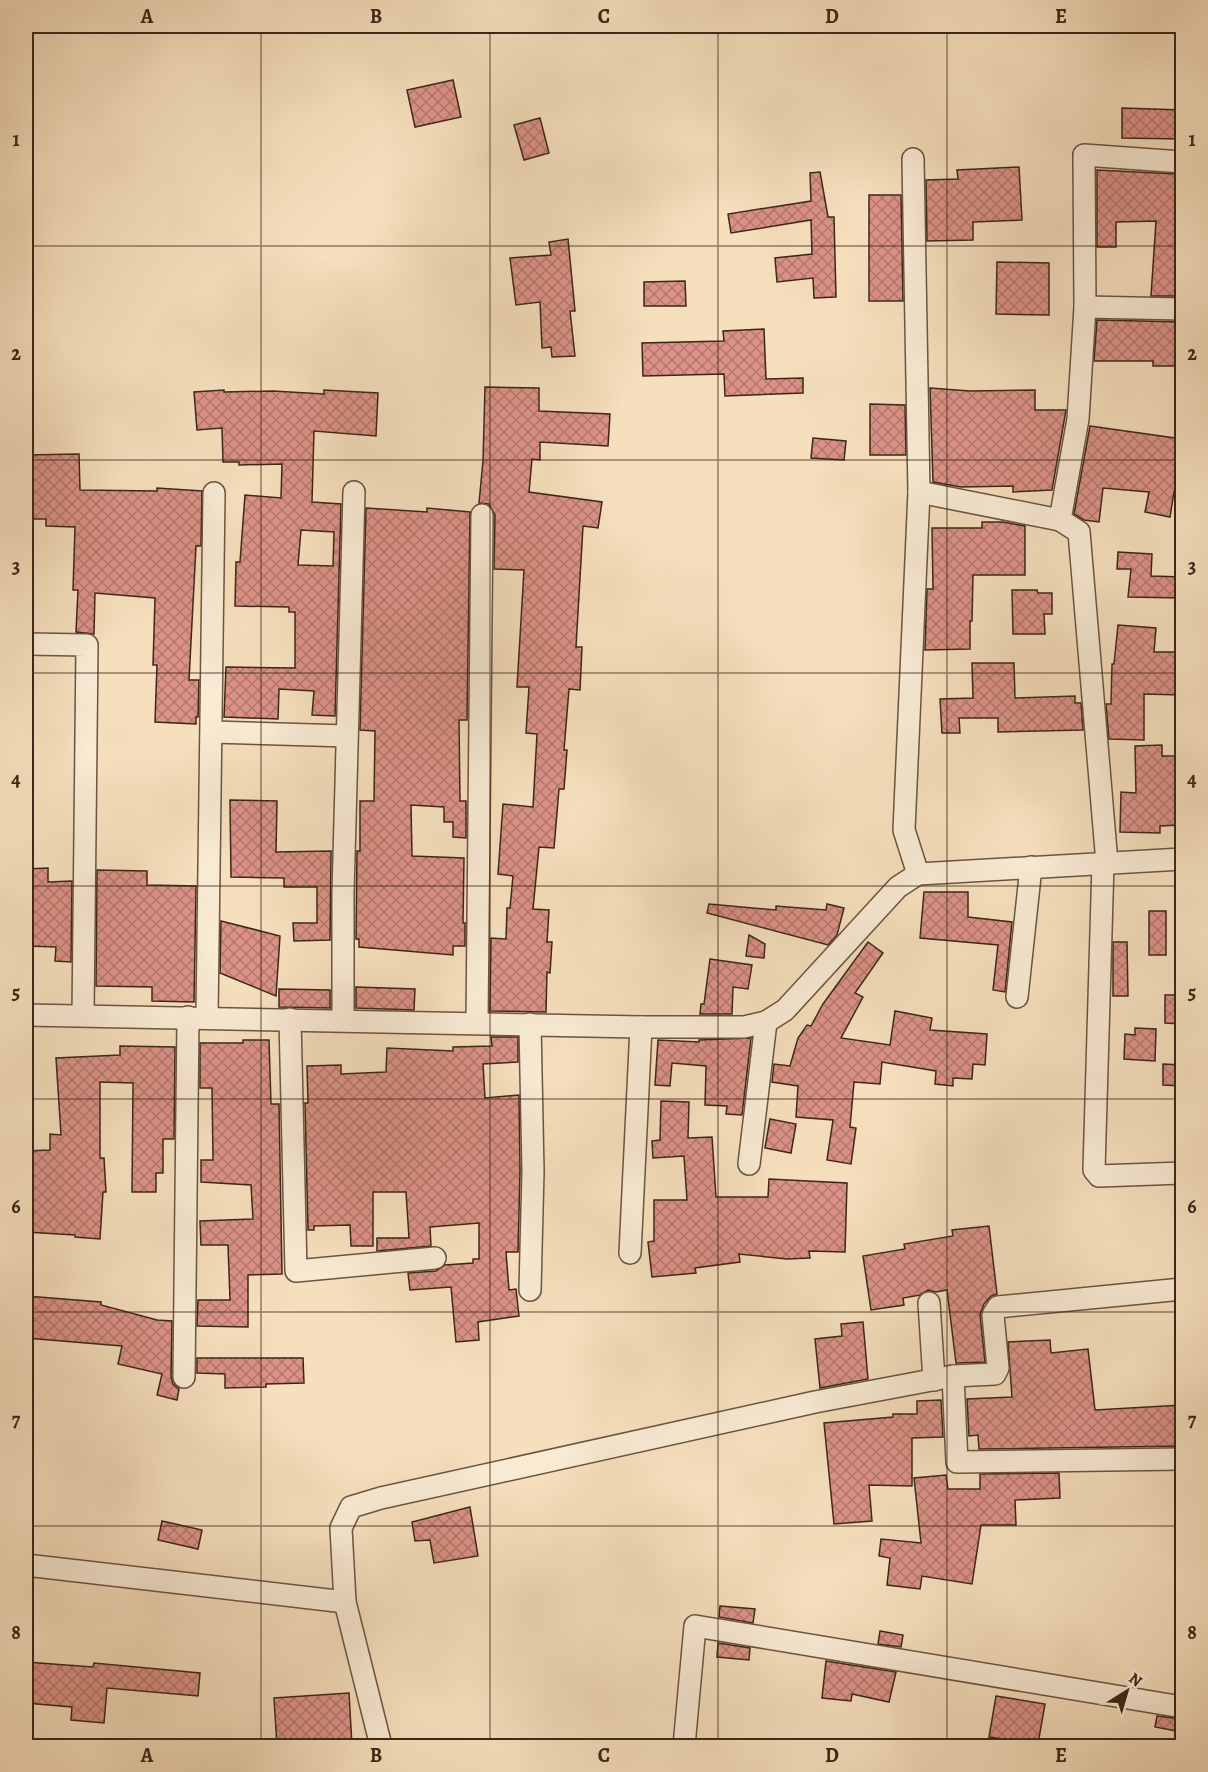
<svg xmlns="http://www.w3.org/2000/svg" width="1208" height="1772" viewBox="0 0 1208 1772" font-family="Alegreya,serif">
  <style>
    .building { fill: url(#building-cross-hatch); stroke: #3b2619; stroke-width: 1.5; fill-rule: evenodd }
    .lines { fill: none; stroke-linecap: round; stroke-linejoin: round }
    .street-casing { stroke: #6a5442; stroke-width: 24 }
    .street { stroke: #f9ead4; stroke-width: 21 }
    .grid { fill: none; stroke: #3b2619; stroke-width: 1.5; stroke-opacity: 0.55 }
    .neatline { fill: none; stroke: #3b2619; stroke-width: 2 }
    .grid-label { font-size: 20px; text-anchor: middle; font-weight: bold; fill: #3b2619 }
  </style>
  <defs>
    <pattern id="building-cross-hatch" width="8" height="8" patternUnits="userSpaceOnUse" patternTransform="scale(1.5)"><rect width="8" height="8" fill="#dc9287"/><path d="M0 0l8 8M0 8l8-8" fill="none" stroke="#b4776e"/></pattern>
  </defs>
  <rect width="100%" height="100%" fill="#f6dfbd"/>
  <filter id="stains"><feTurbulence type="fractalNoise" baseFrequency=".00333" numOctaves="4"/><feColorMatrix values="0 0 0 0 .2 0 0 0 0 .09 0 0 0 0 .02 0 0 0 .5 -.17"/></filter>
  <radialGradient id="worn" r=".72"><stop offset=".6" stop-color="#630" stop-opacity="0"/><stop offset="1" stop-color="#630" stop-opacity=".3"/></radialGradient>
  <g class="building">
    <polygon points="453,80 461,117 415,127 407,90"/>
    <polygon points="1122,108 1182,110 1182,139 1122,138"/>
    <polygon points="540,118 549,153 524,160 514,125"/>
    <polygon points="1019,167 1022,220 973,222 973,240 927,241 926,180 958,179 957,170"/>
    <polygon points="1097,170 1176,174 1176,189 1182,189 1182,296 1151,296 1156,221 1116,222 1116,247 1097,247"/>
    <polygon points="820,172 828,217 834,217 836,297 814,298 813,278 777,282 775,258 812,254 811,220 731,233 728,214 811,201 810,173"/>
    <polygon points="869,195 901,195 903,301 869,301"/>
    <polygon points="568,239 575,311 570,311 575,356 552,357 551,347 542,348 540,302 516,305 510,258 551,255 549,242"/>
    <polygon points="997,262 1049,263 1049,315 996,314"/>
    <polygon points="685,281 686,306 644,306 644,282"/>
    <polygon points="1097,320 1182,322 1182,366 1153,366 1153,361 1094,361"/>
    <polygon points="764,329 766,379 803,378 803,393 725,396 724,374 643,376 642,343 724,341 723,331"/>
    <polygon points="485,387 539,388 539,411 610,414 608,446 540,442 540,460 532,459 529,492 602,502 598,528 583,526 576,647 582,647 580,690 569,689 564,750 567,750 564,789 559,789 554,848 539,847 533,909 549,910 547,942 552,942 550,973 547,972 546,1012 490,1011 491,938 506,939 507,908 510,908 513,876 498,874 503,804 533,807 537,734 526,733 529,687 517,687 524,570 494,569 495,515 489,504 479,503 483,461"/>
    <polygon points="930,388 970,391 1035,390 1035,410 1066,410 1052,490 1013,492 1013,486 961,487 933,482"/>
    <path d="M224,390v2l49,-1 51,3v-4l54,3 -2,43 -62,-5 -2,71 29,2 -6,212 -23,-1 2,-24 -35,-2 -1,30 -54,-2 2,-50 69,1v-56h-6v-5l-54,-1 1,-44h4l5,-67 36,3 1,-34 -43,1v-3h-16l-1,-34 -25,2 -3,-38zM301,530l33,2 -1,34 -35,-1z"/>
    <polygon points="870,404 905,405 906,455 870,455"/>
    <polygon points="1090,426 1182,439 1182,493 1174,492 1170,517 1145,512 1149,492 1103,488 1099,522 1084,520 1074,514"/>
    <polygon points="813,438 846,441 844,460 811,458"/>
    <polygon points="79,454 80,490 157,491 157,488 202,491 201,546 196,546 189,680 199,680 198,717 196,717 196,724 155,722 157,665 153,665 155,598 95,593 94,634 76,632 78,590 73,590 75,527 46,526 46,519 26,519 26,455"/>
    <polygon points="366,508 427,512 427,508 470,512 467,720 459,720 460,801 466,801 466,838 453,837 453,822 444,822 444,807 411,805 412,856 464,858 463,923 465,923 465,946 453,946 453,955 359,947 359,939 356,939 357,851 360,851 360,801 374,801 375,731 360,730"/>
    <polygon points="982,522 1003,522 1025,526 1025,575 973,575 972,621 970,621 970,649 925,650 927,589 933,589 932,528 982,528"/>
    <polygon points="1118,552 1152,554 1151,576 1182,577 1182,598 1128,597 1131,569 1117,569"/>
    <polygon points="1012,590 1037,590 1038,593 1052,593 1052,614 1044,614 1045,634 1013,634"/>
    <polygon points="1118,625 1156,628 1154,652 1182,652 1182,695 1144,694 1144,740 1109,739 1106,704 1111,704 1112,664 1114,664"/>
    <polygon points="972,663 1014,663 1015,698 1075,696 1075,703 1081,703 1083,730 998,732 998,718 959,718 960,733 942,733 940,699 973,698"/>
    <polygon points="1162,745 1162,756 1182,756 1182,804 1177,804 1178,825 1160,826 1160,833 1120,832 1121,792 1136,793 1135,746"/>
    <polygon points="230,800 277,801 276,852 331,851 330,940 294,941 293,923 317,923 317,887 284,887 284,878 231,877"/>
    <polygon points="48,868 48,882 72,881 71,962 55,961 56,947 27,946 29,915 26,915 26,869"/>
    <polygon points="97,870 147,871 147,885 196,886 194,1002 152,1001 152,987 96,986"/>
    <polygon points="924,892 968,892 968,917 1012,922 1005,992 993,990 998,945 920,938"/>
    <polygon points="709,904 776,910 776,906 826,910 827,904 844,908 837,935 828,945 707,913"/>
    <rect x="1149" y="911" width="17" height="44"/>
    <polygon points="221,921 280,936 276,996 220,973"/>
    <polygon points="749,935 765,944 764,958 746,956"/>
    <polygon points="868,942 883,953 855,993 863,997 841,1038 890,1045 895,1011 932,1018 930,1030 987,1034 985,1065 973,1064 972,1079 953,1078 953,1086 935,1084 936,1071 882,1062 880,1084 854,1082 850,1127 856,1128 851,1164 827,1160 833,1120 796,1117 798,1086 772,1082 774,1064 790,1066 798,1038 807,1025 811,1026 823,1004"/>
    <polygon points="1113,942 1127,942 1128,996 1113,996"/>
    <polygon points="710,959 752,965 748,989 733,987 732,1014 700,1014 701,1004 704,1004"/>
    <polygon points="356,987 415,989 414,1010 356,1008"/>
    <polygon points="279,989 330,990 330,1008 279,1007"/>
    <polygon points="1165,995 1182,995 1182,1024 1165,1023"/>
    <polygon points="1135,1028 1156,1029 1155,1061 1124,1059 1125,1034 1135,1035"/>
    <polygon points="491,1037 518,1037 518,1062 483,1064 485,1098 519,1095 520,1171 518,1252 506,1252 509,1290 516,1289 519,1316 478,1322 479,1340 456,1342 451,1287 410,1290 408,1273 436,1271 445,1265 473,1263 473,1259 479,1259 479,1223 430,1227 431,1246 377,1251 377,1238 409,1238 406,1192 373,1192 373,1246 351,1246 350,1225 314,1226 314,1230 308,1230 305,1103 308,1103 307,1066 341,1065 341,1074 386,1072 387,1048 453,1051 453,1047 492,1046"/>
    <polygon points="751,1038 742,1115 726,1114 727,1106 705,1105 706,1066 672,1063 670,1086 655,1085 658,1040 699,1042 699,1040"/>
    <polygon points="243,1040 269,1040 271,1104 279,1104 282,1274 248,1275 248,1327 197,1326 198,1300 230,1300 228,1245 201,1245 200,1221 253,1219 251,1185 201,1182 201,1160 213,1160 212,1088 200,1088 200,1043 243,1043"/>
    <polygon points="120,1046 175,1047 174,1139 163,1139 163,1173 156,1173 156,1192 132,1192 133,1083 100,1082 100,1158 104,1158 106,1192 103,1192 100,1239 75,1237 75,1235 26,1232 26,1151 50,1150 50,1134 61,1135 56,1058 120,1055"/>
    <polygon points="1163,1064 1182,1065 1182,1086 1163,1085"/>
    <polygon points="661,1101 689,1102 688,1138 712,1137 716,1197 768,1197 769,1179 847,1183 845,1252 809,1251 810,1258 787,1259 739,1254 740,1262 695,1268 696,1273 652,1277 648,1242 654,1241 654,1200 687,1200 684,1156 653,1158 652,1141 660,1140"/>
    <polygon points="770,1119 796,1124 791,1153 765,1148"/>
    <polygon points="989,1226 997,1294 991,1296 984,1304 980,1315 985,1362 956,1363 947,1290 936,1292 928,1290 920,1295 903,1298 904,1305 871,1310 863,1256 905,1249 904,1244 953,1236 952,1230"/>
    <polygon points="26,1296 101,1302 101,1305 157,1320 172,1321 171,1377 173,1384 179,1389 177,1400 157,1395 162,1374 118,1364 122,1346 26,1338"/>
    <polygon points="863,1322 868,1379 820,1388 815,1339 842,1336 841,1324"/>
    <polygon points="1050,1340 1051,1353 1088,1349 1095,1410 1182,1405 1182,1446 979,1449 978,1435 969,1436 967,1399 1012,1397 1008,1342"/>
    <polygon points="197,1358 303,1358 304,1383 266,1384 266,1387 225,1388 225,1374 197,1373"/>
    <polygon points="941,1400 943,1437 912,1438 912,1486 869,1485 872,1521 834,1524 824,1423 893,1417 893,1414 917,1414 917,1401"/>
    <polygon points="1059,1473 1060,1498 1015,1500 1016,1525 981,1525 972,1584 922,1576 920,1589 887,1585 890,1558 879,1556 881,1539 921,1543 914,1478 946,1475 948,1489 980,1489 980,1474"/>
    <polygon points="470,1507 478,1556 434,1563 430,1540 415,1541 412,1522"/>
    <polygon points="162,1521 202,1530 198,1549 158,1540"/>
    <polygon points="720,1606 755,1609 753,1623 719,1617"/>
    <polygon points="880,1631 903,1635 901,1647 878,1644"/>
    <polygon points="718,1643 750,1648 749,1660 717,1657"/>
    <polygon points="826,1661 896,1672 889,1702 852,1694 851,1701 822,1698"/>
    <polygon points="26,1662 93,1667 94,1663 200,1673 198,1696 107,1688 104,1723 71,1720 72,1707 26,1703"/>
    <polygon points="349,1693 352,1746 277,1746 274,1698"/>
    <polygon points="996,1696 1045,1704 1038,1744 989,1737"/>
    <polygon points="1157,1716 1182,1719 1182,1732 1155,1727"/>
  </g>
  <g class="lines">
    <defs>
      <g id="street">
        <polyline points="913,159 919,492 904,830 918,874"/>
        <polyline points="1085,307 1182,309"/>
        <polyline points="919,492 1060,520"/>
        <polyline points="26,644 87,645 83,1015"/>
        <polyline points="212,732 347,736"/>
        <polyline points="1103,863 1094,1170 1099,1176 1182,1173"/>
        <polyline points="1107,863 1079,532 1060,520 1078,419 1085,307 1084,155 1182,162"/>
        <polyline points="1017,997 1031,867"/>
        <polyline points="26,1015 641,1027 744,1027 766,1022 785,1010 898,887 918,874 1182,859"/>
        <polyline points="207,1017 214,493"/>
        <polyline points="290,1019 296,1271 435,1258"/>
        <polyline points="343,1020 343,893 354,492"/>
        <polyline points="477,1022 482,515"/>
        <polyline points="530,1024 533,1171 530,1290"/>
        <polyline points="749,1164 766,1022"/>
        <polyline points="630,1253 641,1027"/>
        <polyline points="929,1303 934,1380"/>
        <polyline points="953,1376 957,1462 1182,1459"/>
        <polyline points="184,1377 188,1017"/>
        <polyline points="26,1565 345,1602"/>
        <polyline points="381,1746 345,1602 341,1528 351,1507 381,1498 815,1402 953,1376 995,1374 998,1368 993,1315 998,1307 1182,1289"/>
        <polyline points="684,1746 695,1626 1182,1707"/>
      </g>
    </defs>
    <use href="#street" class="street-casing"/>
    <use href="#street" class="street"/>
  </g>
  <path class="grid" d="M261,26v1720M490,26v1720M718,26v1720M947,26v1720M26,246h1156M26,460h1156M26,673h1156M26,886h1156M26,1099h1156M26,1312h1156M26,1526h1156"/>
  <rect width="1208" height="1772" fill="none" stroke="#f6dfbd" stroke-width="66"/>
  <g transform="translate(1127 1691) rotate(37)" stroke="#f9ead4" stroke-width="4.5" paint-order="stroke">
  <path d="M0-4.5L10 22L0 15L-10 22Z" fill="#3b2619"/>
  <text y="-9" font-size="16" font-weight="bold" text-anchor="middle" fill="#3b2619">N</text>
  </g>
  <rect x="33" y="33" width="1142" height="1706" class="neatline"/>
  <g class="grid-label">
    <text x="147" y="23">A</text>
    <text x="376" y="23">B</text>
    <text x="604" y="23">C</text>
    <text x="832" y="23">D</text>
    <text x="1061" y="23">E</text>
    <text x="16" y="146">1</text>
    <text x="1192" y="146">1</text>
    <text x="16" y="360">2</text>
    <text x="1192" y="360">2</text>
    <text x="16" y="573">3</text>
    <text x="1192" y="573">3</text>
    <text x="16" y="786">4</text>
    <text x="1192" y="786">4</text>
    <text x="16" y="999">5</text>
    <text x="1192" y="999">5</text>
    <text x="16" y="1213">6</text>
    <text x="1192" y="1213">6</text>
    <text x="16" y="1426">7</text>
    <text x="1192" y="1426">7</text>
    <text x="16" y="1639">8</text>
    <text x="1192" y="1639">8</text>
    <text x="147" y="1762">A</text>
    <text x="376" y="1762">B</text>
    <text x="604" y="1762">C</text>
    <text x="832" y="1762">D</text>
    <text x="1061" y="1762">E</text>
  </g>
  <rect width="100%" height="100%" filter="url(#stains)"/>
  <rect width="100%" height="100%" fill="url(#worn)"/>
</svg>
